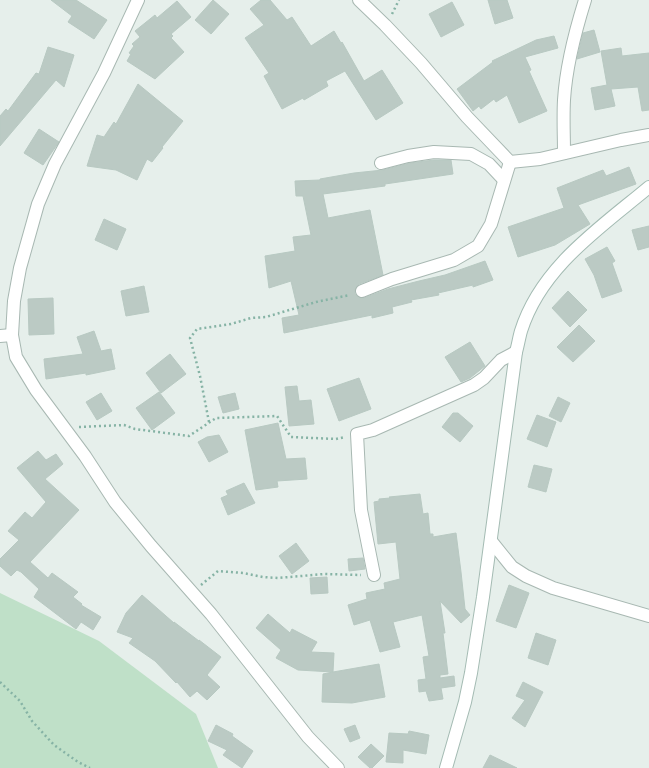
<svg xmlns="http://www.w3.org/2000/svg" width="649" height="768" viewBox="0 0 649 768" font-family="'Work Sans',sans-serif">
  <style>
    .green { fill: #bfe0c8 }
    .building { fill: #bbcac4; stroke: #b8c9c2 }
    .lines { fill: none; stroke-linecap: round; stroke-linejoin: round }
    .minor-casing { stroke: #a8b8b2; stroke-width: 14 }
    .tertiary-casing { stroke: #a8b8b2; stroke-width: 14 }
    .secondary-casing { stroke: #a4bbb3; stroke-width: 14 }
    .path { stroke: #86b3a5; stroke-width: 2.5; stroke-dasharray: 2 3; stroke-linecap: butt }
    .minor { stroke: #fff; stroke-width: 12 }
    .tertiary { stroke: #fff; stroke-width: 12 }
    .secondary { stroke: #fff; stroke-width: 12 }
  </style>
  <rect width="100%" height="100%" fill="#e6efeb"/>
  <polygon class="green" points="0,593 99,641 196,714 218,768 0,768"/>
  <g class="building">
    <polygon points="51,0 76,0 107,20 94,39 68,22 72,16"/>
    <polygon points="213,0 229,14 211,34 195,20"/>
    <polygon points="261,0 270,0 287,20 292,17 311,46 334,31 341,43 342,42 364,81 382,70 403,103 376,120 345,71 326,81 328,86 304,100 303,98 282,109 264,76 269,73 245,38 264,25 250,9"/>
    <polygon points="488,0 507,0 513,18 495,24"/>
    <polygon points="177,1 191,17 171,34 173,36 171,38 184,52 155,79 127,61 131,54 129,53 134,46 132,44 140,37 135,31 155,15 157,18"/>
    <polygon points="452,2 464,25 441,37 429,14"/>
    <polygon points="594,30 600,52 577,59 583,33"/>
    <polygon points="554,36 558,48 525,57 531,70 529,71 547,111 519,123 507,95 496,102 494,99 481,109 479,106 473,111 457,89 493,62 492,61 536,40"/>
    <polygon points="48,47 74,55 64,87 56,80 0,146 0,116 6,109 8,111 36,73 39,74"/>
    <polygon points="621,48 622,56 649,53 649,110 642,111 638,87 611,89 615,106 595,110 591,88 607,85 601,51"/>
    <polygon points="138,84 183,121 162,147 163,148 152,162 147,159 137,180 116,170 87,166 97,135 104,137 114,122 116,124"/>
    <polygon points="39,129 59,142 43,165 24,153"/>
    <polygon points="434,160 451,160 453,174 385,184 385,186 323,194 328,218 370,210 383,275 359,284 355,290 355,294 361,298 364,298 388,289 419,281 445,275 485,261 493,280 473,287 473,285 438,293 439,295 411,300 412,302 392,307 393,313 372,318 372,315 284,333 282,318 299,315 291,281 269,288 265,256 295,251 293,237 311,235 303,196 296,196 295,181 320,180 320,179 354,173 383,170 410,163"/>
    <polygon points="629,167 636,184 578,205 590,224 555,245 518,257 508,227 564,208 557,188 603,170 606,176"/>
    <polygon points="104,219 126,229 117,250 95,240"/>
    <polygon points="649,226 649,247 638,250 632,230"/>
    <polygon points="607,247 615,261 612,263 622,291 602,298 594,275 585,259"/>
    <polygon points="144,286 149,312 126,316 121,291"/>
    <polygon points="568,291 587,310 570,327 552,308"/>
    <polygon points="53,298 54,334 29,335 28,299"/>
    <polygon points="579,325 595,341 573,362 557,347"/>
    <polygon points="94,331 101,351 111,349 115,369 86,375 86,373 46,379 44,359 83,354 77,337"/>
    <polygon points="470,342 485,366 470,378 461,382 445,357"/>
    <polygon points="170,354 186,374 161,393 146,373"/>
    <polygon points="359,378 371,409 339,421 327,389"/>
    <polygon points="297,386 299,401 311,400 314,424 289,426 285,387"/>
    <polygon points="159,392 175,413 152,430 136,408"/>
    <polygon points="101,393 112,411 97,420 86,402"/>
    <polygon points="235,393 239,409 223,413 218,397"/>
    <polygon points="558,397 570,403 561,422 549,416"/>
    <polygon points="453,413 458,413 473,426 460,442 442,427"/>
    <polygon points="537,415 556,422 547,447 527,439"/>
    <polygon points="278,423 286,459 305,458 307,479 277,481 278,487 256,490 245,430"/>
    <polygon points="219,435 228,452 209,462 198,442 207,437"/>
    <polygon points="38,451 46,460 56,454 63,464 45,479 79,510 30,562 48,578 52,573 78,592 73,597 82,604 81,605 101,617 93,630 81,622 76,629 34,597 39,589 21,572 17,570 11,576 0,566 0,559 19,540 8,531 25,512 32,518 46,502 17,468"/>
    <polygon points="534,465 552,469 546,492 528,487"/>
    <polygon points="244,483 255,503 228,515 221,498 228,495 226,491"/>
    <polygon points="420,494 423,514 428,513 430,534 433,534 433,537 456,533 461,572 465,609 470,615 461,623 440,601 445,633 443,633 448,674 440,675 440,678 454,676 455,686 441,688 443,699 429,701 426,691 419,692 418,680 426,679 423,657 429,656 422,615 393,622 400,647 380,652 370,620 354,625 348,605 367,599 366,593 385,589 384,583 400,579 396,542 378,544 374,502 379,501 379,499 390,498 389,497"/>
    <polygon points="296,543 309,561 292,574 279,556"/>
    <polygon points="363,558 365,569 349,571 348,559"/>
    <polygon points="327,577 328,593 311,594 310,578"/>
    <polygon points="509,585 529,593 516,628 496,621"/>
    <polygon points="142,595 174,623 174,622 199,641 199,640 221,657 207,675 220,687 207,700 197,691 190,697 177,682 176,683 155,661 129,643 133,638 117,632 126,613"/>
    <polygon points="268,614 290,633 292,629 317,642 311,652 334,653 333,672 379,664 385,697 352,703 322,702 323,674 333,672 298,670 276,658 281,650 256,628"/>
    <polygon points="536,633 556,640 548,665 528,658"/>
    <polygon points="523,682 543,692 525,727 512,718 525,700 516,696"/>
    <polygon points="216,725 233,734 232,736 253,751 242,768 223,755 227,750 208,741"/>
    <polygon points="355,725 360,738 350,742 344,729"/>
    <polygon points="409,731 429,735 426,754 403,750 403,763 386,762 389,733 408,734"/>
    <polygon points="371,744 384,756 372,768 370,768 358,757"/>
    <polygon points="490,755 517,768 483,768"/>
  </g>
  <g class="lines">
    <defs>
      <g id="minor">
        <polyline points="138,0 104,73 55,164 38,204 20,268 14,301 12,335 16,357 36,390 85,456 115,502 151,546 211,614 308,737 338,768"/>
        <path d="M564,153c0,-17 -1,-35 0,-53 2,-33 11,-68 21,-100"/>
        <polyline points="381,163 408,156 434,152 471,154 489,164 504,180"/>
        <polyline points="362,291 392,279 454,260 478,246 491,224 510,162"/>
        <polyline points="0,336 12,335"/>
        <polyline points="491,541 512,567 526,576 553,588 649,616"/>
        <polyline points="374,575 361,510 357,434 373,430 474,385 484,378 501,360 516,352"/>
      </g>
      <polyline id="tertiary" points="359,0 385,25 421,63 467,117 510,162 540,159 621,140 649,135"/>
      <path id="secondary" d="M446,768l19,-66 6,-29 12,-76 33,-245c2,-7 3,-14 5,-21 20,-64 79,-103 128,-144"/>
    </defs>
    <use href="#minor" class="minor-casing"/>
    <use href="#tertiary" class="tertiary-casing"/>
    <use href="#secondary" class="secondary-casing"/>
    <g class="path">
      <polyline points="392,14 399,0"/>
      <polyline points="209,422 200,376 190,338 197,329 231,324 251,318 266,317 316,302 350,295"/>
      <polyline points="79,427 124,425 135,429 189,436 216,418 277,416 291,437 336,439 345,437"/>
      <polyline points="201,585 218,571 243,573 263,577 278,578 324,574 361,575"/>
      <polyline points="0,682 20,701 32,721 54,745 78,762 90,768"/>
    </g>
    <use href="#minor" class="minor"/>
    <use href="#tertiary" class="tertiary"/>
    <use href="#secondary" class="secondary"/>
  </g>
</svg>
